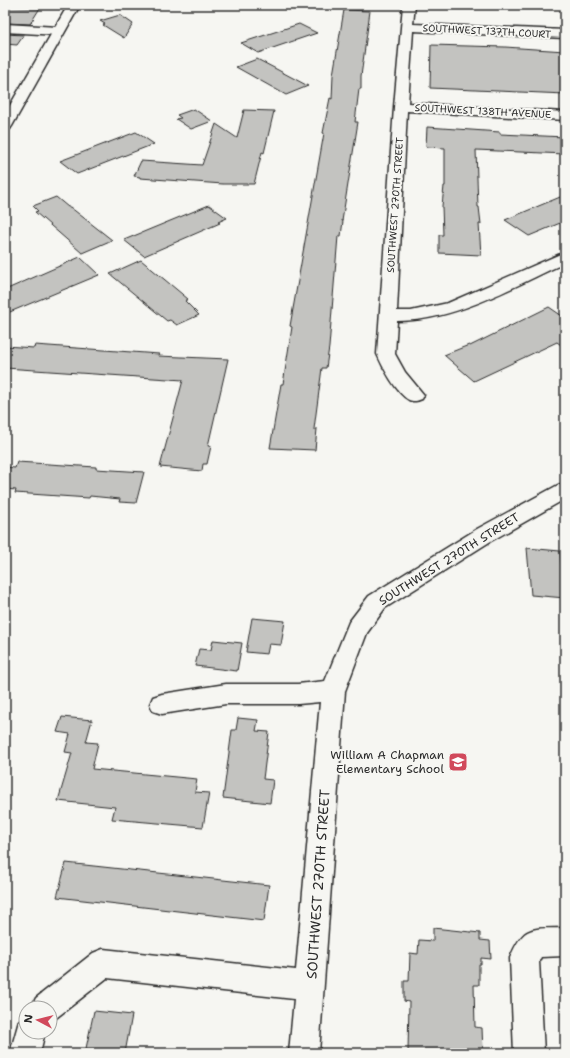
<svg xmlns="http://www.w3.org/2000/svg" width="570" height="1058" viewBox="0 0 570 1058" font-family="'Shantell Sans',sans-serif">
  <style>
    .building { fill: #c3c3c0; stroke: #2b2b2b }
    .lines { fill: none; stroke-linecap: round; stroke-linejoin: round }
    .minor-casing { stroke: #2b2b2b; stroke-width: 3 }
    .major-casing { stroke: #2b2b2b; stroke-width: 3 }
    .minor { fill: #f6f6f2; fill-rule: evenodd }
    .major { fill: #f6f6f2; fill-rule: evenodd }
    .labels { text-anchor: middle; dominant-baseline: central; stroke-width: 4; stroke-linejoin: round; paint-order: stroke }
    .far-street-label { font-size: 10px; fill: #2b2b2b; stroke: #f6f6f2 }
    .street-label { font-size: 12px; fill: #2b2b2b; stroke: #f6f6f2 }
    .poi-label { font-size: 12px; fill: #2b2b2b; stroke: #f6f6f2; text-anchor: end }
    .near-street-label { font-size: 14px; fill: #2b2b2b; stroke: #f6f6f2 }
  </style>
  <rect width="100%" height="100%" fill="#f6f6f2"/>
  <filter id="ink" filterUnits="userSpaceOnUse"><feTurbulence type="fractalNoise" baseFrequency=".025" numOctaves="2"/><feDisplacementMap in="SourceGraphic" scale="8" xChannelSelector="R" yChannelSelector="G"/><feConvolveMatrix kernelMatrix="1 2 1 2 8 2 1 2 1" color-interpolation-filters="sRGB"/></filter>
  <g filter="url(#ink)">
    <g class="building">
      <polygon points="5,6 40,8 30,24 5,23"/>
      <polygon points="344,10 370,11 361,76 361,89 359,89 355,122 358,122 342,221 343,221 341,236 338,236 329,347 326,368 322,368 314,429 317,429 315,450 270,448 281,384 283,384 292,327 290,326 324,133 323,133 330,98 332,99 333,75"/>
      <polygon points="120,15 133,24 124,38 103,25 105,24 100,21"/>
      <polygon points="299,24 317,33 258,53 241,43"/>
      <polygon points="5,34 24,35 17,45 5,44"/>
      <polygon points="431,45 505,47 565,51 565,94 430,88"/>
      <polygon points="257,59 278,70 308,86 286,95 236,67"/>
      <polygon points="194,109 212,121 191,129 176,119 181,118 177,115"/>
      <polygon points="244,110 274,111 264,153 262,152 254,184 223,184 140,178 140,177 134,176 141,161 202,165 216,124 237,138"/>
      <polygon points="427,127 500,132 500,134 565,137 565,154 476,150 478,207 479,207 481,224 479,224 481,255 439,253 439,235 443,235 442,206 444,186 445,186 445,148 426,147"/>
      <polygon points="136,132 154,144 77,174 60,161"/>
      <polygon points="565,195 565,221 529,236 505,220"/>
      <polygon points="56,197 68,207 70,207 112,240 82,253 35,212 38,211 33,206"/>
      <polygon points="209,205 227,218 218,222 220,223 144,256 124,240"/>
      <polygon points="80,257 99,275 5,314 5,290"/>
      <polygon points="141,260 188,299 185,301 199,315 177,325 170,320 167,321 110,274"/>
      <polygon points="549,307 565,318 565,348 557,342 474,381 444,355 469,345 470,346"/>
      <polygon points="35,345 159,354 158,356 228,359 208,446 211,446 207,464 203,464 202,471 160,467 183,380 5,368 5,346 34,348"/>
      <polygon points="17,462 96,467 96,469 144,472 136,503 119,502 120,499 90,496 89,498 15,493 16,490 5,489 5,467 15,468"/>
      <polygon points="527,548 560,551 565,598 531,595"/>
      <polygon points="252,618 285,621 281,645 269,644 267,654 246,652"/>
      <polygon points="213,640 242,643 237,671 195,666 199,649 211,650"/>
      <polygon points="62,717 92,720 86,742 98,743 92,769 197,779 195,792 209,793 203,827 112,819 115,807 58,801 72,753 65,752 70,734 57,732"/>
      <polygon points="238,718 258,720 256,731 269,732 263,779 273,780 270,803 223,798 232,730 236,730"/>
      <polygon points="66,863 269,885 264,921 57,897"/>
      <polygon points="433,928 480,933 480,940 490,941 491,959 481,958 481,964 479,964 479,985 474,985 475,1027 482,1028 483,1053 408,1052 409,1002 404,1001 404,981 409,981 410,953 418,954 419,940 433,941"/>
      <polygon points="94,1011 132,1015 125,1053 85,1053"/>
    </g>
    <g class="lines">
      <defs>
        <g id="minor">
          <path d="M403,5h12l-2,19 152,6v8l-152,-7 -5,72 157,9v8l-158,-9 -10,200h14l37,-8 117,-51v11c-53,24 -110,58 -168,58l-2,33 10,18 19,23 -2,4c-5,2 -8,3 -13,1 -12,-6 -27,-34 -32,-46l17,-247z"/>
          <polygon points="5,24 58,27 62,28 64,31 62,34 58,35 5,32"/>
          <polygon points="565,483 565,499 491,541 385,608 367,633 345,691 319,1053 289,1053 294,999 107,978 56,1018 50,1021 50,1008 31,1008 36,998 93,953 103,949 296,970 320,702 298,704 226,704 162,714 153,711 150,704 153,697 162,694 226,684 298,684 325,681 349,622 369,596 477,529 558,485"/>
          <path d="M565,928v28l-24,1 -2,4 5,92h-30l-4,-95c14,-34 22,-29 55,-30z"/>
          <polygon points="26,1019 26,1032 45,1032 40,1053 10,1053 19,1021"/>
        </g>
        <polygon id="major" points="68,5 80,5 12,126 10,129 5,130 5,114"/>
      </defs>
      <use href="#minor" class="minor-casing"/>
      <use href="#major" class="major-casing"/>
      <use href="#minor" class="minor"/>
      <use href="#major" class="major"/>
    </g>
  </g>
  <defs>
    <symbol id="school-square" viewBox="-11 -11 22 22"><rect x="-9" y="-9" width="18" height="18" rx="4" fill="#d1495b" stroke="#f6f6f2"/><path d="M0-5L7-2L0 1L-7-2ZM-4 1L0 2.5L4 1V4Q0 6-4 4Z" fill="#fff"/></symbol>
  </defs>
  <g fill-rule="evenodd">
    <use href="#school-square" x="447" y="751" width="22" height="22"/>
  </g>
  <g class="labels">
    <g class="far-street-label">
      <text transform="translate(487 31) rotate(3)">SOUTHWEST 137TH COURT</text>
      <text transform="translate(483 111) rotate(3)">SOUTHWEST 138TH AVENUE</text>
      <text transform="translate(395 205) rotate(-86)">SOUTHWEST 270TH STREET</text>
    </g>
    <g class="street-label">
      <text transform="translate(449 559) rotate(-32)">SOUTHWEST 270TH STREET</text>
    </g>
    <g class="poi-label">
      <text x="444" y="755">William A Chapman<tspan x="444" dy="14">Elementary School</tspan></text>
    </g>
    <g class="near-street-label">
      <text transform="translate(318 884) rotate(-86)">SOUTHWEST 270TH STREET</text>
    </g>
  </g>
  <rect width="570" height="1058" fill="none" stroke="#f6f6f2" stroke-width="20"/>
  <rect x="10" y="10" width="550" height="1038" fill="none" stroke="#2b2b2b" stroke-width="1.5" filter="url(#ink)"/>
  <g transform="translate(38 1020) rotate(277)"><circle r="19" fill="#f6f6f2" stroke="#a5a5a2"/>
  <path d="M0-3L7 15L0 10L-7 15Z" fill="#d1495b"/>
  <text y="-6" font-size="11" font-weight="bold" text-anchor="middle" fill="#2b2b2b">N</text>
  </g>
</svg>
